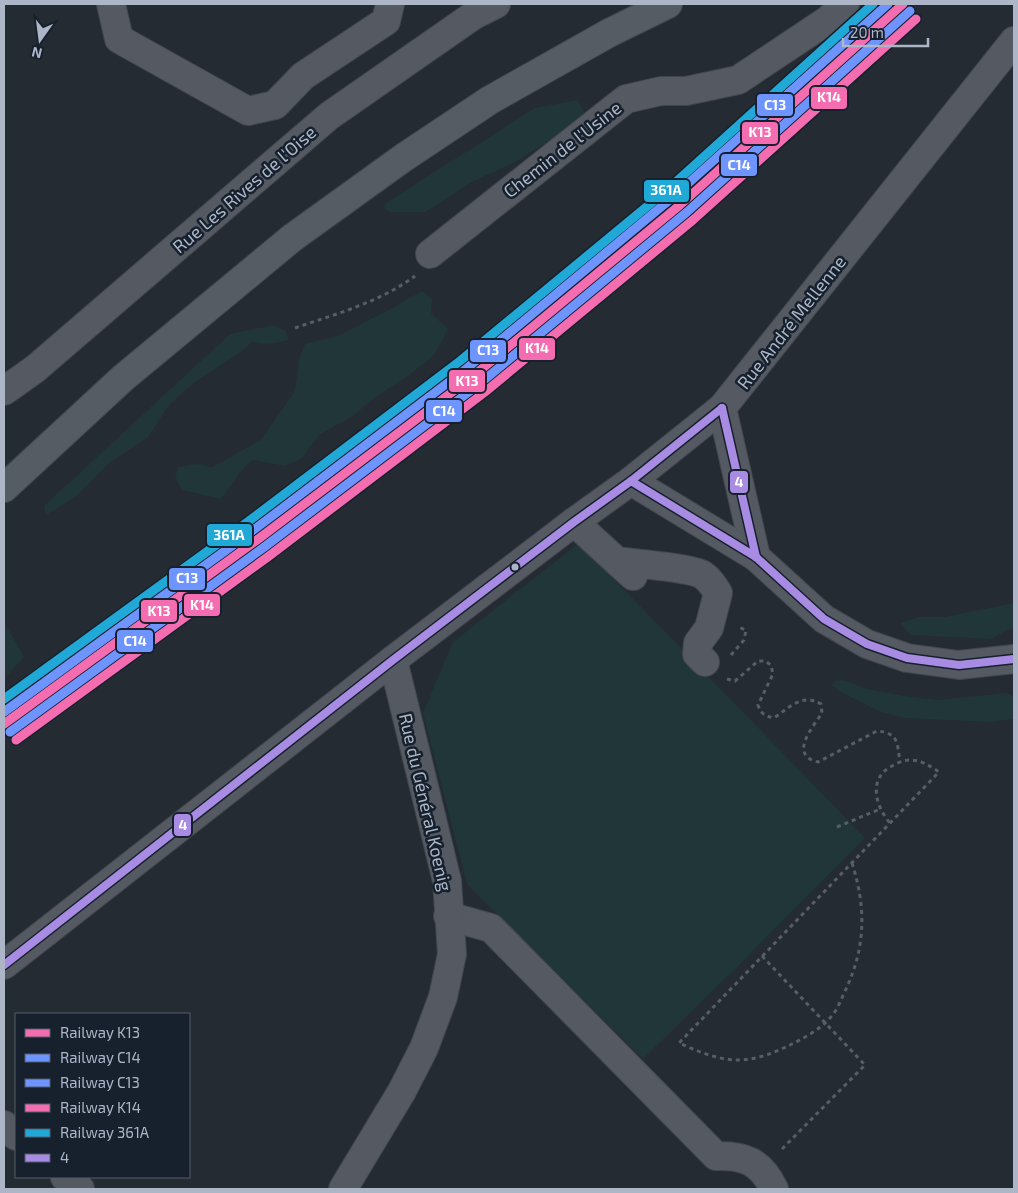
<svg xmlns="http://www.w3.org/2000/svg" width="1018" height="1193" viewBox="0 0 1018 1193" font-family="'Exo 2',sans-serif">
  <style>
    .green { fill: #213639 }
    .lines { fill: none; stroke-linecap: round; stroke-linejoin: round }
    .minor-casing { stroke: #42474e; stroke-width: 30 }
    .major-casing { stroke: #414750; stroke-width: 30 }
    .path { stroke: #565e66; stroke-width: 3; stroke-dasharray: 4 4; stroke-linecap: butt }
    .minor { stroke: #545962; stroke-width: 28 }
    .major { stroke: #565c64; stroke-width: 28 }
    .bus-1-casing { stroke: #17212e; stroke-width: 11 }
    .bus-1 { stroke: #a88ce3; stroke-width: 8 }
    .rail-1-casing { stroke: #17212e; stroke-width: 12 }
    .rail-2-casing { stroke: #17212e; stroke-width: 12 }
    .rail-3-casing { stroke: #17212e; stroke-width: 12 }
    .rail-4-casing { stroke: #17212e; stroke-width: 12 }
    .rail-5-casing { stroke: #17212e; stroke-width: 12 }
    .rail-1 { stroke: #f56db1; stroke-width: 9 }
    .rail-2 { stroke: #6e94ff; stroke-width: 9 }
    .rail-3 { stroke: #6e94ff; stroke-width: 9 }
    .rail-4 { stroke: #f56db1; stroke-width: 9 }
    .rail-5 { stroke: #20a8d7; stroke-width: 9 }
    .bus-dot { fill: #acb6c7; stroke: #17212e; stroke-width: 2 }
    .labels { text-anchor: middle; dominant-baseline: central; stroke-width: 5; stroke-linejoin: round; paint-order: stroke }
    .street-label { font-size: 18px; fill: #acb6c7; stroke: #17212e }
    .line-badge { stroke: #17212e; stroke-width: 2 }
    .badge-label { font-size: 14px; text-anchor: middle; font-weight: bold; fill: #fff }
  </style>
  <rect width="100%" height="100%" fill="#242b33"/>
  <g class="green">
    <polygon points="578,100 585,113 567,130 515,162 472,182 425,212 390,212 383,207 386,203 535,108"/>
    <polygon points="422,291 432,299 431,313 448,329 435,354 412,373 377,396 351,417 319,435 302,458 285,466 252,460 241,471 221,499 183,490 175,478 178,467 196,464 212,467 261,440 295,391 299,359 305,344 338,336 396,306"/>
    <polygon points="274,325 285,331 289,340 270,344 252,342 238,354 195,382 169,405 148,437 109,463 78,495 46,515 44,506 230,334"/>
    <polygon points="579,543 865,838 736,968 643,1059 467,884 423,713 453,642"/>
    <polygon points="1014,603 1014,628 1007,630 991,639 910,635 901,623 918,617 944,617"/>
    <polygon points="4,626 9,630 24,657 6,677 4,675"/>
    <polygon points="843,680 867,689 904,696 939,700 1006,693 1014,697 1014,719 990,722 906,718 878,711 839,691 832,685 835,681"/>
  </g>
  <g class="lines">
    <defs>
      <g id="minor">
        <polyline points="111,4 119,39 248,111 275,105 303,76 386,21 390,4"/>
        <polyline points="430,254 626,99 661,91 686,91 738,80 828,20 845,4"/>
        <polyline points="4,391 35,369 329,116 474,15 496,4"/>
        <polyline points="722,408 756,557"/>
        <polyline points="631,481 756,557 824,619 867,644 907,658 959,665 1014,659"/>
        <polyline points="574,522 633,576"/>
        <path d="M619,563l5,-1c16,2 67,6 79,13 7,5 10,10 15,18l-9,35 -11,15 -1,11 8,8"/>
        <path d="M448,916l43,12 225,228c29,-1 45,6 58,33"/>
        <polyline points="4,965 393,660 574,522 631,481 722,408 1014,41"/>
        <polyline points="4,1125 16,1136"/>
        <polyline points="65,1177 80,1189"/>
        <polyline points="343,1189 402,1091 424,1048 443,997 452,954 447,881 393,660"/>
      </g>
      <polyline id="major" points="4,488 123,378 292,238 403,158 490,100 609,33 668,4"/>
    </defs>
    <use href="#minor" class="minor-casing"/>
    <use href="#major" class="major-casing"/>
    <g class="path">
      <path d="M295,328c41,-14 85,-26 120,-52"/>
      <polyline points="731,655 744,640 746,630 738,627"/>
      <path d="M727,679l8,2 23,-20h7l6,4 2,9 -15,31c3,9 7,11 16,13 16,-11 28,-25 47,-14l1,9c-9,14 -34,42 -4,49l59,-31c22,2 20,12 23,31"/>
      <polyline points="837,827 880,809"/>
      <path d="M852,863c14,44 14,83 -6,126 -3,6 -6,14 -10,21 -10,16 -28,26 -44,34 -16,8 -33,15 -51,16 -21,1 -44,-9 -62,-17l260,-271c-9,-6 -18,-12 -29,-12 -6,0 -13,3 -18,6 -24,12 -17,40 -2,57"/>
      <polyline points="762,956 865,1065 781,1150"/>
    </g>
    <use href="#minor" class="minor"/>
    <use href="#major" class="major"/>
    <defs>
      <g id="bus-1">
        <polyline points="722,408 756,557"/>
        <polyline points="631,481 756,557 824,619 867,644 907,658 959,665 1014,659"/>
        <polyline points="4,965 393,660 574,522 631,481 722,408"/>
      </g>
    </defs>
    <use href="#bus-1" class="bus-1-casing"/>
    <use href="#bus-1" class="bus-1"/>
    <defs>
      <polyline id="rail-1" points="4,724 257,540 472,377 680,205 903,4"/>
      <polyline id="rail-2" points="10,732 263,548 478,385 687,212 910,11"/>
      <polyline id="rail-3" points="4,712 251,532 466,369 673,197 888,4"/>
      <polyline id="rail-4" points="16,740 269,556 485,392 693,220 916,19"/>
      <polyline id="rail-5" points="4,699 245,524 460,361 667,190 873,4"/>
    </defs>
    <use href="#rail-1" class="rail-1-casing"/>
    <use href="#rail-2" class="rail-2-casing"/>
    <use href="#rail-3" class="rail-3-casing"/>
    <use href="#rail-4" class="rail-4-casing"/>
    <use href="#rail-5" class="rail-5-casing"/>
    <use href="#rail-1" class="rail-1"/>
    <use href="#rail-2" class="rail-2"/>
    <use href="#rail-3" class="rail-3"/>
    <use href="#rail-4" class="rail-4"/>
    <use href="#rail-5" class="rail-5"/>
  </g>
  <circle class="bus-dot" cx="515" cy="567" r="4.5"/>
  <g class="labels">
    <g class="street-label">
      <text transform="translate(562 149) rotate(-38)">Chemin de l'Usine</text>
      <text transform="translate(244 189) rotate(-41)">Rue Les Rives de l'Oise</text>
      <text transform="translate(791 322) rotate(-52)">Rue André Mellenne</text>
      <text transform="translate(426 802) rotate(77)">Rue du Général Koenig</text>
    </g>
  </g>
  <g class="line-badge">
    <rect x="810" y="86" width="38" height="24" rx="5" fill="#f56db1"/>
    <rect x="756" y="93" width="38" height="24" rx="5" fill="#6e94ff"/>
    <rect x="741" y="121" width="38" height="24" rx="5" fill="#f56db1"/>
    <rect x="720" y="153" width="38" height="24" rx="5" fill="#6e94ff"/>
    <rect x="643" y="179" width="47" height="24" rx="5" fill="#20a8d7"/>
    <rect x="518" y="337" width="38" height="24" rx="5" fill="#f56db1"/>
    <rect x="469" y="339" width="38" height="24" rx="5" fill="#6e94ff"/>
    <rect x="448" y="369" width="38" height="24" rx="5" fill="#f56db1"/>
    <rect x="425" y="399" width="38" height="24" rx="5" fill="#6e94ff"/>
    <rect x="729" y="470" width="20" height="24" rx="5" fill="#a88ce3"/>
    <rect x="206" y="523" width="47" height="24" rx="5" fill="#20a8d7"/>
    <rect x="168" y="567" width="38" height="24" rx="5" fill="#6e94ff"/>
    <rect x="183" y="593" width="38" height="24" rx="5" fill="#f56db1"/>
    <rect x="140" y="599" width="38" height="24" rx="5" fill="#f56db1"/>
    <rect x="116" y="629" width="38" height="24" rx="5" fill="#6e94ff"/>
    <rect x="173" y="813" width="19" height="24" rx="5" fill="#a88ce3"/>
  </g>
  <g class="badge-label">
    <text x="829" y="102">K14</text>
    <text x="775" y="110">C13</text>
    <text x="760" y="137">K13</text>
    <text x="739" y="170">C14</text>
    <text x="666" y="195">361A</text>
    <text x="537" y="353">K14</text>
    <text x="488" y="355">C13</text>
    <text x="467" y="386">K13</text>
    <text x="444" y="416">C14</text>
    <text x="739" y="487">4</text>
    <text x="229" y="540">361A</text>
    <text x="187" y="583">C13</text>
    <text x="202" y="610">K14</text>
    <text x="159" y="616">K13</text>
    <text x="135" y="646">C14</text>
    <text x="183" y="830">4</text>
  </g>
  <rect width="1018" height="1193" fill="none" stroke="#acb6c7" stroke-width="10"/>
  <rect x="15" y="1013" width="175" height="165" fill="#17212e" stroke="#535d6b"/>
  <rect x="25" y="1029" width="25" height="8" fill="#f56db1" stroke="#535d6b"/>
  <text x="60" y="1038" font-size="15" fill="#acb6c7">Railway K13</text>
  <rect x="25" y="1054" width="25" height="8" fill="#6e94ff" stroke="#535d6b"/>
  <text x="60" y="1063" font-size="15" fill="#acb6c7">Railway C14</text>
  <rect x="25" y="1079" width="25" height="8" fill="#6e94ff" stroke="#535d6b"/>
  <text x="60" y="1088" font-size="15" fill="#acb6c7">Railway C13</text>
  <rect x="25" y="1104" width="25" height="8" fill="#f56db1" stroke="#535d6b"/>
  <text x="60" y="1113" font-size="15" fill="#acb6c7">Railway K14</text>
  <rect x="25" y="1129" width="25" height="8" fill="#20a8d7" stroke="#535d6b"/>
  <text x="60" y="1138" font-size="15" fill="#acb6c7">Railway 361A</text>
  <rect x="25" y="1154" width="25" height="8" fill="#a88ce3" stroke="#535d6b"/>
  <text x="60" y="1163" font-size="15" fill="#acb6c7">4</text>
  <g transform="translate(40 40) rotate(194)" stroke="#17212e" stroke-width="4" paint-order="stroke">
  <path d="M0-4L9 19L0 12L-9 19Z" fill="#acb6c7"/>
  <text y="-8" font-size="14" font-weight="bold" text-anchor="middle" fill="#acb6c7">N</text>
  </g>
  <path d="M843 38v8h85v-8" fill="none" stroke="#acb6c7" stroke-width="2.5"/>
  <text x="850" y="38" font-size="15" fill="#acb6c7" stroke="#17212e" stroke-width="4" paint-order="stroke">20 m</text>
</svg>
